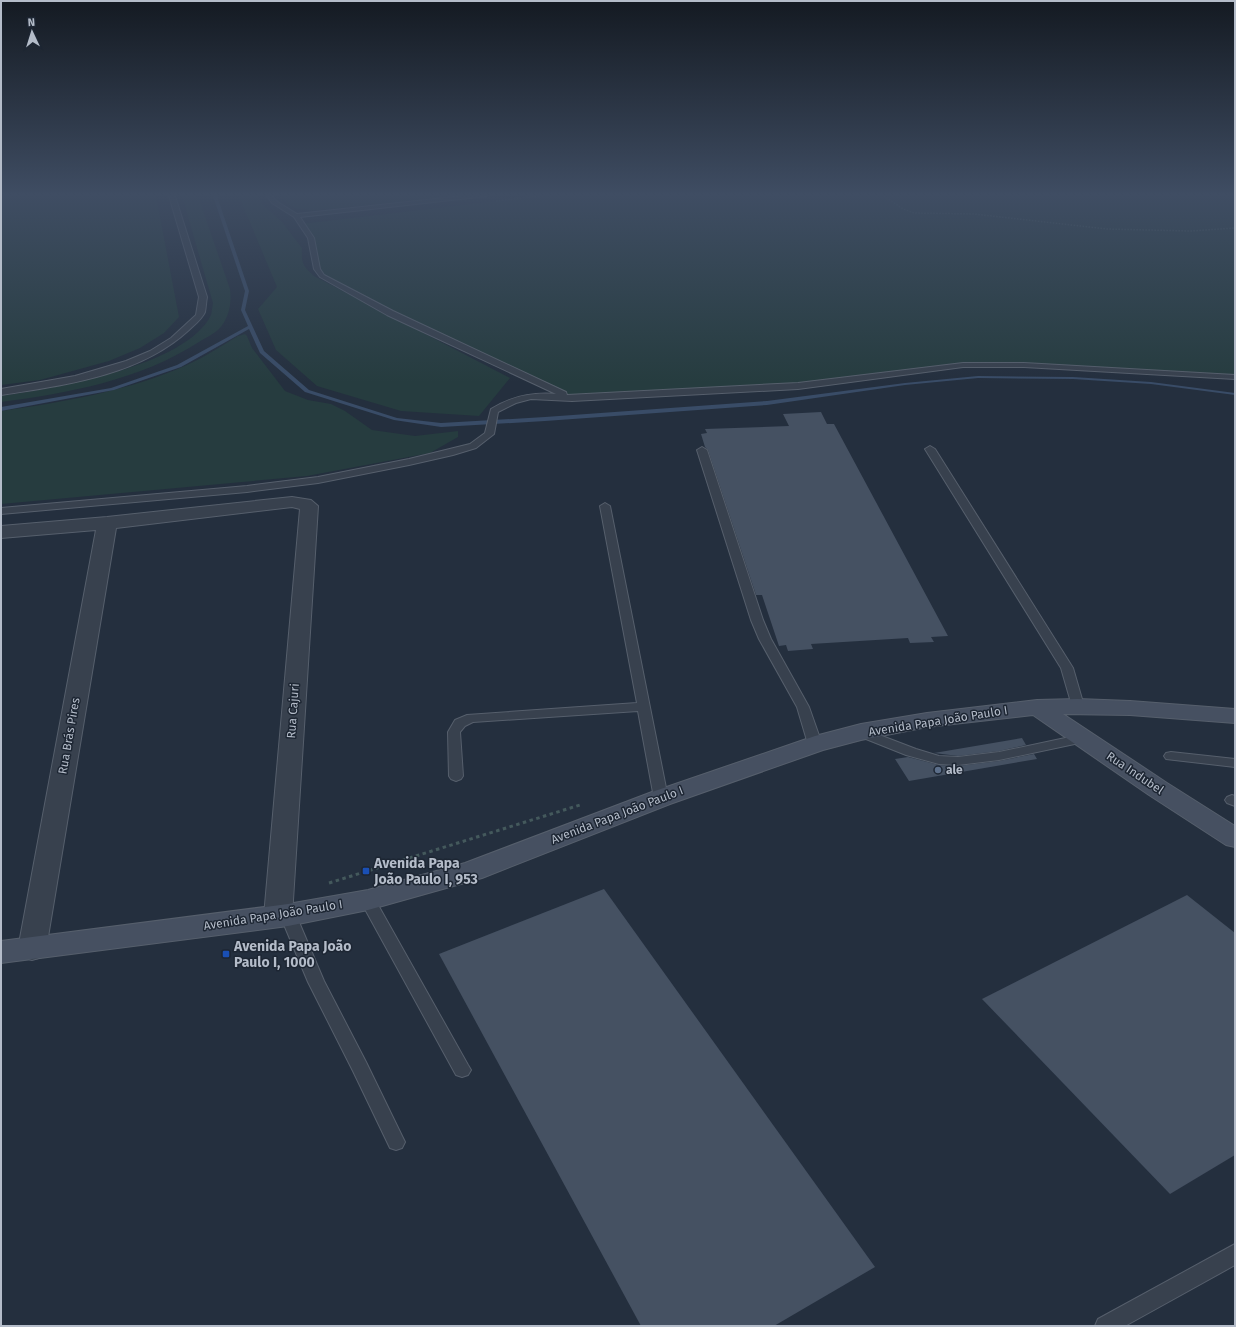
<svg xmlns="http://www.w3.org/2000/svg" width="1236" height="1327" viewBox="0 0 1236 1327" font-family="'Fira Sans',sans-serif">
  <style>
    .green { fill: #263c3f }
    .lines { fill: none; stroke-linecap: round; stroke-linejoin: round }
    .stream { fill: #394c67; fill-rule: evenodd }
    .building { fill: #455162 }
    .lane-casing { stroke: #565f6c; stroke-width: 2 }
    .street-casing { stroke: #565f6c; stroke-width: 2 }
    .secondary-casing { stroke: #565f6c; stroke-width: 2 }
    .path-far1 { stroke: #44595c; stroke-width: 1.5; stroke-dasharray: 1.5 1.5; stroke-linecap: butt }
    .path { stroke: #44595c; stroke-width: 3; stroke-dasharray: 3.5 3.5; stroke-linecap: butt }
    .lane { fill: #38414e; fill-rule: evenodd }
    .street { fill: #38414e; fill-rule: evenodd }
    .secondary { fill: #465061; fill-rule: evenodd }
    .service-dot { fill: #5c6f8a; stroke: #1d2633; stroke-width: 1.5 }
    .transit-dot { fill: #1a4fb4; stroke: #1d2633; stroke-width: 1.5 }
    .labels { text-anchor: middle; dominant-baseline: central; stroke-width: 3; stroke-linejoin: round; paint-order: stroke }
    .street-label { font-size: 12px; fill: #b4bcc9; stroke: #1d2633 }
    .poi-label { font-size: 12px; font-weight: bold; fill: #b4bcc9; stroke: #1d2633; text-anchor: start }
    .near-poi-label { font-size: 14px; font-weight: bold; fill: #b4bcc9; stroke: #1d2633; text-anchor: start }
  </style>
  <rect width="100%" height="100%" fill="#242f3e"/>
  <g class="green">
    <polygon points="1,196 156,196 179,317 164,333 140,348 109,361 40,380 1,385"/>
    <path d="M182,196h16l32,93c2,14 -1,29 -11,40 -5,5 -14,9 -20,13 -59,38 -130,51 -198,60v-6c51,-7 186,-30 210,-81 1,-3 1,-8 2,-12z"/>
    <path d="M239,196h20l3,8 20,18 20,26c-1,15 1,18 12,28l196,102 -31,38 -78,-5 -84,-25 -41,-36 -18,-41 19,-22z"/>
    <path d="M281,196h176l-139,14c-16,0 -29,0 -37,-14z"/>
    <polygon points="539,196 1235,196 1235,377 1024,365 963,365 798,386 572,398 390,313 322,276 311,238 301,224"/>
    <path d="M245,334l2,2 5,12 33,43 23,9 23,4 14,7 27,19 43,6 43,-5v6l-28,16 -123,23 -306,28v-93c63,-9 127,-20 186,-46 18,-8 34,-19 51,-29z"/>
  </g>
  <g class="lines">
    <polygon class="stream" points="213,196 217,196 249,291 245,310 264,351 309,390 397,418 441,423 545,417 767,401 905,383 978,376 1073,377 1151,382 1235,393 1235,395 1151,384 1073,379 978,378 905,385 767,405 545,421 441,427 394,420 305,392 260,353 249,329 181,367 114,390 1,411 1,407 111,388 177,365 248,326 241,310 245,291"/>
  </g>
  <g class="building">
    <polygon points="821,412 827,424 834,424 948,636 931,637 934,642 910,643 908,638 811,644 813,649 788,651 786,645 779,646 762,595 756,595 708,450 705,447 701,434 707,433 705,429 789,426 783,414"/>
    <polygon points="1022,738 1026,745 999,751 958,756 934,753"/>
    <polygon points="1034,754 1037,759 909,781 895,759 908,757 939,765 958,766 999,761"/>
    <polygon points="604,889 875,1267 774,1326 641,1326 439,954"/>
    <polygon points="1187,895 1235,933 1235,1155 1170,1194 982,999"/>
  </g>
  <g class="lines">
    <defs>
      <g id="lane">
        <path d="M169,196h6l32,101c-1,5 -1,10 -2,15 -3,7 -11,13 -16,18 -50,46 -124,55 -188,65v-6l74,-13 51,-15 24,-10 21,-13 25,-23 3,-18z"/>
        <path d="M267,196h6l3,5 21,13 166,-18h24l-187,21 14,21 6,31 4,6 69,36 173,81 1,3 231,-12 165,-20h61l211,12v4l-211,-12h-61l-165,22 -226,12 -41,-2 -15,4 -18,9 -4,22 -18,14 -23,7 -44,10 -91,18 -71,9 -246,22v-6l246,-22 71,-9 91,-18 61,-15 15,-11 6,-24c21,-13 41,-17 65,-15l-169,-79 -67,-38 -6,-8 -6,-31 -14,-21 -22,-14z"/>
        <polygon points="930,446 935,449 1073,668 1084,706 1082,709 1074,709 1072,706 1061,668 925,449"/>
        <polygon points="702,447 707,450 763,620 771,639 809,707 822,744 820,747 815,748 810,747 808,744 797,707 759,639 751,620 697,450"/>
        <polygon points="605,503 610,506 668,798 666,801 661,803 656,801 654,798 638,711 473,722 465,726 460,732 463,776 461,779 456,781 451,779 449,776 448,732 455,720 467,715 637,703 600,506"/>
        <polygon points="861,728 916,749 939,756 958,757 999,752 1084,734 1089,735 1090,738 1089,741 1084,742 999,760 958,765 939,764 906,755 856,735 855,732 856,729"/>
        <polygon points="1171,752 1235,759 1235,767 1166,759 1164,756 1166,753"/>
        <polygon points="1232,795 1235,796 1235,806 1227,803 1225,800 1227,797"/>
        <polygon points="368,894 373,896 468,1065 471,1070 468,1075 462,1077 456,1075 360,900 363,896"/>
        <polygon points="288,909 293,911 296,915 324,981 366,1062 402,1136 405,1142 402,1148 396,1150 390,1148 353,1071 308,982 280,915 283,911"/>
        <polygon points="1235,1244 1235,1265 1125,1326 1095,1326 1098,1319"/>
      </g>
      <polygon id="street" points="292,497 311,500 318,506 292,916 288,924 278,927 268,924 264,916 300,509 292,507 116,528 46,949 42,957 32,960 22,957 18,949 96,530 1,538 1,526 107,517"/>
      <polygon id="secondary" points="1078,699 1130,701 1235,709 1235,723 1130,715 1063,714 1167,783 1235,826 1235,847 1226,845 1149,795 1033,715 927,727 861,740 823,750 670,804 482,878 368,910 288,926 1,963 1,941 288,904 368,890 465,863 652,792 815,736 861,724 927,713 1037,700"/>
    </defs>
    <use href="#lane" class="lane-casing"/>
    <use href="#street" class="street-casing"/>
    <use href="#secondary" class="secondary-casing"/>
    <g class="path-far1">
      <polyline points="884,196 903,209 914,213 974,214 1107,229 1191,231 1235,228"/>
      <polyline points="496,201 539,196"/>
    </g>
    <polyline class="path" points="329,883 580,805"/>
    <use href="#lane" class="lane"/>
    <use href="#street" class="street"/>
    <use href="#secondary" class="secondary"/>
  </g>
  <linearGradient id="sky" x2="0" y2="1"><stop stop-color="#141a22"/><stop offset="0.51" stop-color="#3f4d63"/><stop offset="1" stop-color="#3f4d63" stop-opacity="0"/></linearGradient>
  <rect width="1236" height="382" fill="url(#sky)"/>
  <circle class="service-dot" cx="938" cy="770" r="4"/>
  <g class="transit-dot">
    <rect x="362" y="867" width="8" height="8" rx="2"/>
    <rect x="222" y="950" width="8" height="8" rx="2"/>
  </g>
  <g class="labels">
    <g class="street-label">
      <text transform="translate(293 711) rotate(-86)">Rua Cajuri</text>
      <text transform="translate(938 721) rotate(-9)">Avenida Papa João Paulo I</text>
      <text transform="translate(69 736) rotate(-80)">Rua Brás Pires</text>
      <text transform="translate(1135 773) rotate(34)">Rua Indubel</text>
      <text transform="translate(617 815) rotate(-21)">Avenida Papa João Paulo I</text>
      <text transform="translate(273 915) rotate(-9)">Avenida Papa João Paulo I</text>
    </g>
    <g class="poi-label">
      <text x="946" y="770">ale</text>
    </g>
    <g class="near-poi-label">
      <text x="374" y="863">Avenida Papa<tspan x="374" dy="16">João Paulo I, 953</tspan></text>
      <text x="234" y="946">Avenida Papa João<tspan x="234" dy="16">Paulo I, 1000</tspan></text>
    </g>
  </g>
  <rect width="1236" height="1327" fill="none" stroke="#b4bcc9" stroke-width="4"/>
  <g transform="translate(32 32) rotate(356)" stroke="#1d2633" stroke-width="3" paint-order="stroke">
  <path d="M0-3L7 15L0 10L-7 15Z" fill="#b4bcc9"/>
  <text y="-6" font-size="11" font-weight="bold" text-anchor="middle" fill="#b4bcc9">N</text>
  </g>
</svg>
